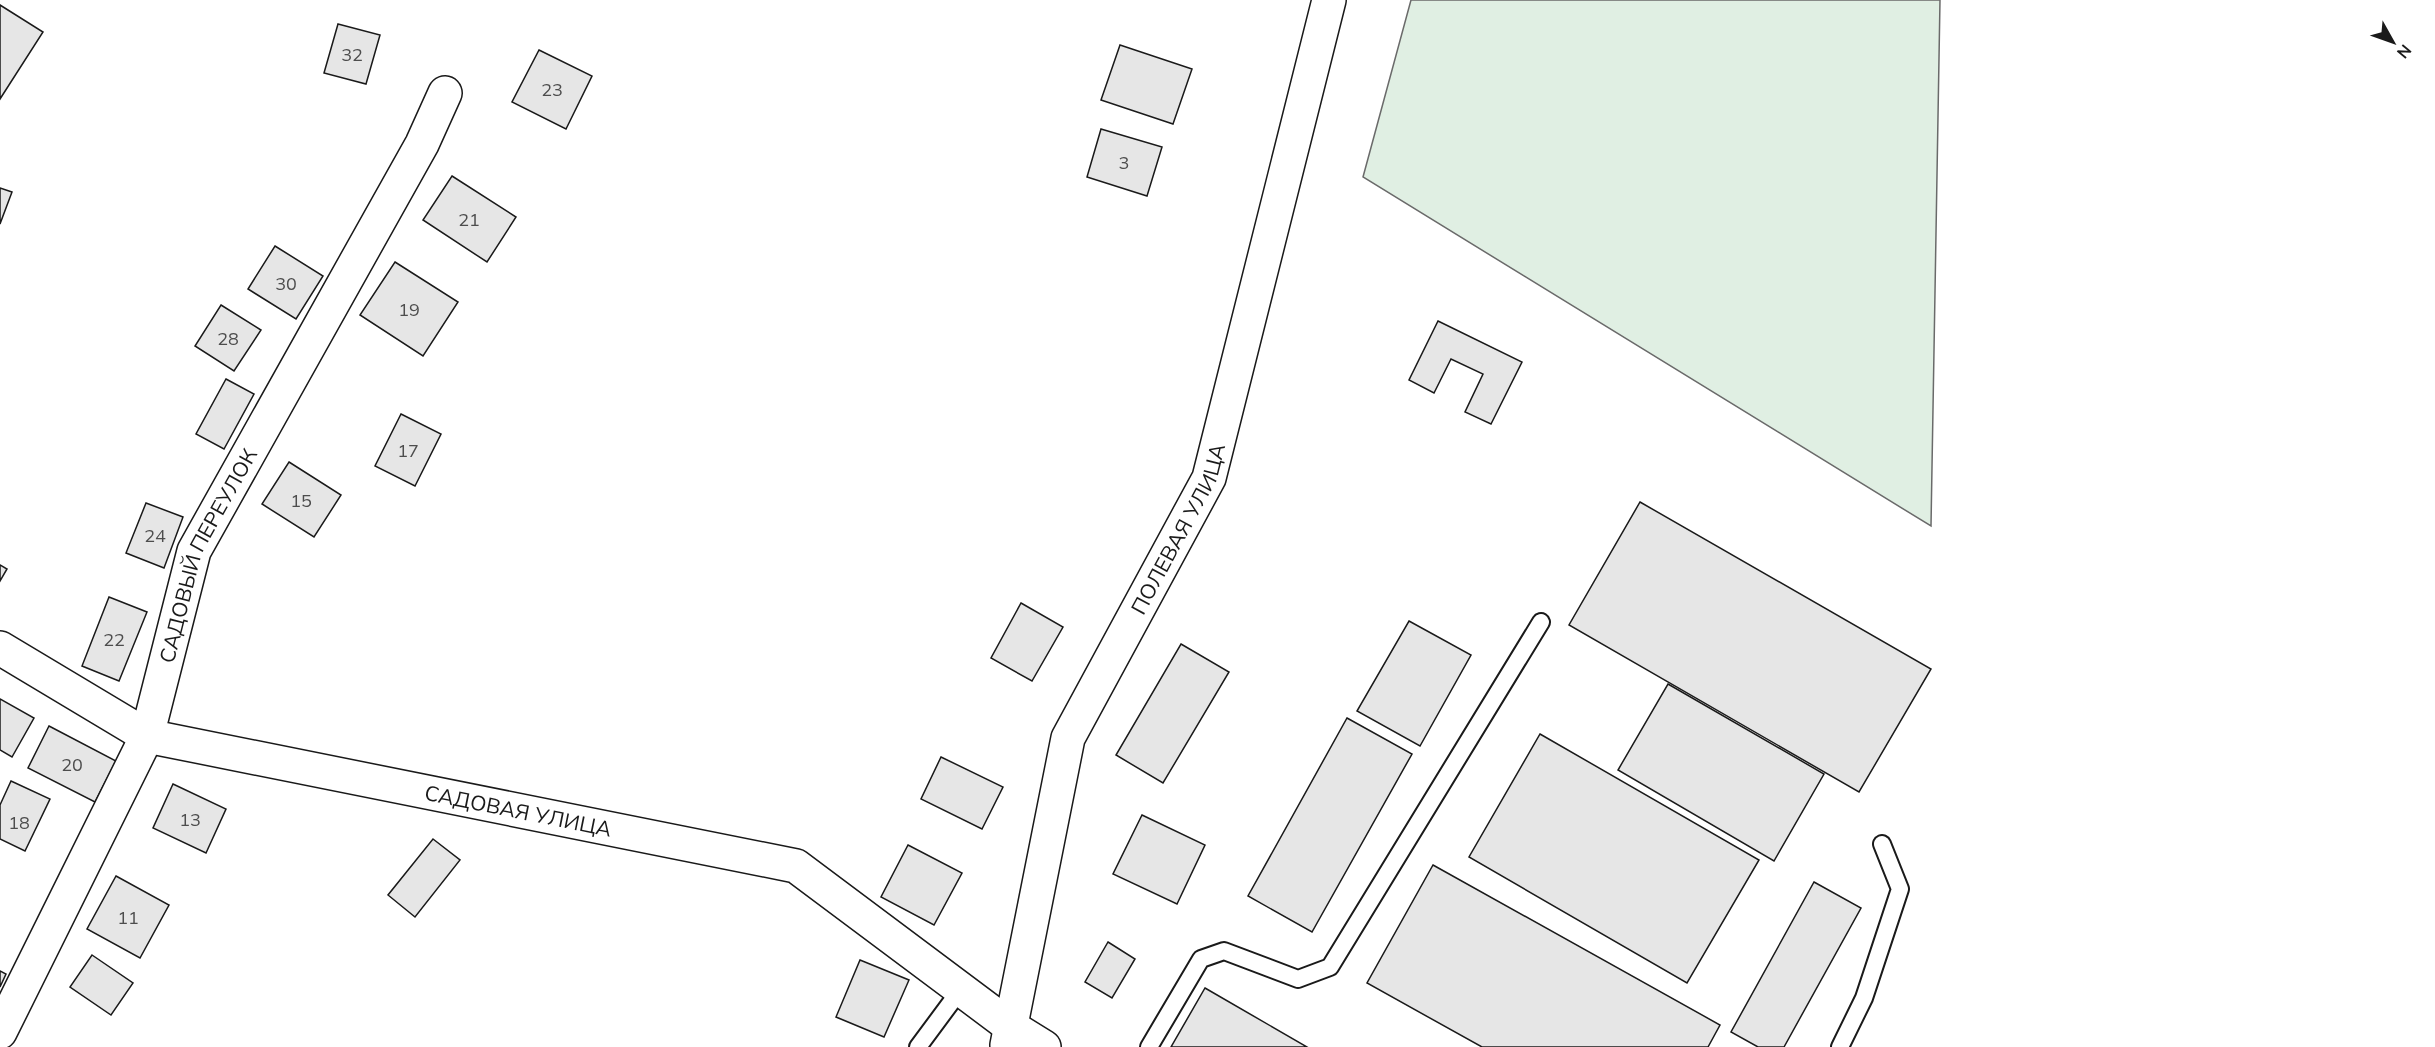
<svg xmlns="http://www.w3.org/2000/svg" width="2435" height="1047" viewBox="0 0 2435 1047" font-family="Mulish,sans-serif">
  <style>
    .green { fill: #e0efe3; stroke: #6a6a6a; stroke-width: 1.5 }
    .building { fill: #e6e6e6; stroke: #1a1a1a; stroke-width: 1.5 }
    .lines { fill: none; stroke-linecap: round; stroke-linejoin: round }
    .lane-casing { stroke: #1a1a1a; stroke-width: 20 }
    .street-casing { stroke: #1a1a1a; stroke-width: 36 }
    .lane { stroke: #fff; stroke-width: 16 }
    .street { stroke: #fff; stroke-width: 33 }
    .labels { text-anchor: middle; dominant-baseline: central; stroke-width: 4.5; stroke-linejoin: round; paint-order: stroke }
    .number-label { font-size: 18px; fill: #4d4d4d }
    .street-label { font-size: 21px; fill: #1a1a1a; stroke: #fff }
  </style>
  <rect width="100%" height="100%" fill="#fff"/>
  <polygon class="green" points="1411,0 1940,0 1931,526 1363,177"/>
  <g class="building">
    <polygon points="0,5 43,32 0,99"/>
    <polygon points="338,24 380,35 366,84 324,73"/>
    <polygon points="1120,45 1192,69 1173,124 1101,100"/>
    <polygon points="539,50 592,76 566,129 512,102"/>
    <polygon points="1101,129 1162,147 1147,196 1087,177"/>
    <polygon points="452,176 516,217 487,262 423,220"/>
    <polygon points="0,188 12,192 0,224"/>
    <polygon points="275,246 323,276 296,319 248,289"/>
    <polygon points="395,262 458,302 423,356 360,315"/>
    <polygon points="221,305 261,330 234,371 195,346"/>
    <polygon points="1438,321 1522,362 1491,424 1465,412 1483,374 1451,359 1434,393 1409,380"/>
    <polygon points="226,379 254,394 224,449 196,434"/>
    <polygon points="401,414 441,434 415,486 375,466"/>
    <polygon points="289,462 341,495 314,537 262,504"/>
    <polygon points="1640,502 1931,669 1859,792 1569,625"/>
    <polygon points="146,503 183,517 164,568 126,553"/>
    <polygon points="0,565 7,569 0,581"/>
    <polygon points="109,597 147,612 119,681 82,666"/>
    <polygon points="1021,603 1063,627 1032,681 991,658"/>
    <polygon points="1409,621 1471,655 1420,746 1357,711"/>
    <polygon points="1181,644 1229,672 1163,783 1116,755"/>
    <polygon points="1668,684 1824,774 1774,861 1618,770"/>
    <polygon points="0,699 34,718 12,757 0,750"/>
    <polygon points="1347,718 1412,754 1312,932 1248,896"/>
    <polygon points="49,726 116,761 95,802 28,768"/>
    <polygon points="1540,734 1759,860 1687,983 1469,857"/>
    <polygon points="941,757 1003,787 982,829 921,799"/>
    <polygon points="11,781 50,799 25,851 0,839 0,805"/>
    <polygon points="173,784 226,809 206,853 153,828"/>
    <polygon points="1142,815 1205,845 1177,904 1113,874"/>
    <polygon points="433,839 460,860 415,917 388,895"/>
    <polygon points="908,845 962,873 934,925 881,897"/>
    <polygon points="1433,865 1720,1025 1708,1047 1482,1047 1367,983"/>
    <polygon points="116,876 169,905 140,958 87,929"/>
    <polygon points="1814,882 1861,908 1784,1047 1758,1047 1731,1032"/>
    <polygon points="1108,942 1135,959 1112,998 1085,982"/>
    <polygon points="92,955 133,983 111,1015 70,987"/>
    <polygon points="860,960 909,980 884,1037 836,1017"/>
    <polygon points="0,971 6,974 0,987"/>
    <polygon points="1205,988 1307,1047 1171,1047"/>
  </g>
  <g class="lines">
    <defs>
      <g id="lane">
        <polyline points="918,1047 961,989"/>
        <polyline points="1149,1047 1201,959 1224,951 1298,979 1330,967 1541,622"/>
        <polyline points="1840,1047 1864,998 1900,889 1882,844"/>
      </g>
      <g id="street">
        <path id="s1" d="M0,648l147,88 649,130 214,160 34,21"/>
        <path id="s2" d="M0,1032l147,-296 47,-185 228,-407 23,-51"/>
        <path id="s3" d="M1007,1045l61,-307 141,-260 120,-478"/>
      </g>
    </defs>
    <use href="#lane" class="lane-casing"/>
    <use href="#street" class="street-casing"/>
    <use href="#lane" class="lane"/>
    <use href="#street" class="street"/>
  </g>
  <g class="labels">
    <g class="number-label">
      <text x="352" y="54">32</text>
      <text x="552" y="89">23</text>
      <text x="1124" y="162">3</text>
      <text x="469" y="219">21</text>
      <text x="286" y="283">30</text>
      <text x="409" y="309">19</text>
      <text x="228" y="338">28</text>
      <text x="408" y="450">17</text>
      <text x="301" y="500">15</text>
      <text x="155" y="535">24</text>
      <text x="114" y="639">22</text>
      <text x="72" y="764">20</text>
      <text x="190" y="819">13</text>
      <text x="19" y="822">18</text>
      <text x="128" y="917">11</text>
    </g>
    <g class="street-label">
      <text stroke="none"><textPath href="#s3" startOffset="550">ПОЛЕВАЯ УЛИЦА</textPath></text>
      <text stroke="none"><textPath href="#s2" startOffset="522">САДОВЫЙ ПЕРЕУЛОК</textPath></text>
      <text stroke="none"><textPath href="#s1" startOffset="550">САДОВАЯ УЛИЦА</textPath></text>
    </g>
  </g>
  <g transform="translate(2393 42) rotate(130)" stroke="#ffffff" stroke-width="4.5" paint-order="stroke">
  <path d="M0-4.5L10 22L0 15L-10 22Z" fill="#1a1a1a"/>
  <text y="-9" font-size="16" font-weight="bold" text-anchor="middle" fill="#1a1a1a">N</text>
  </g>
</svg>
